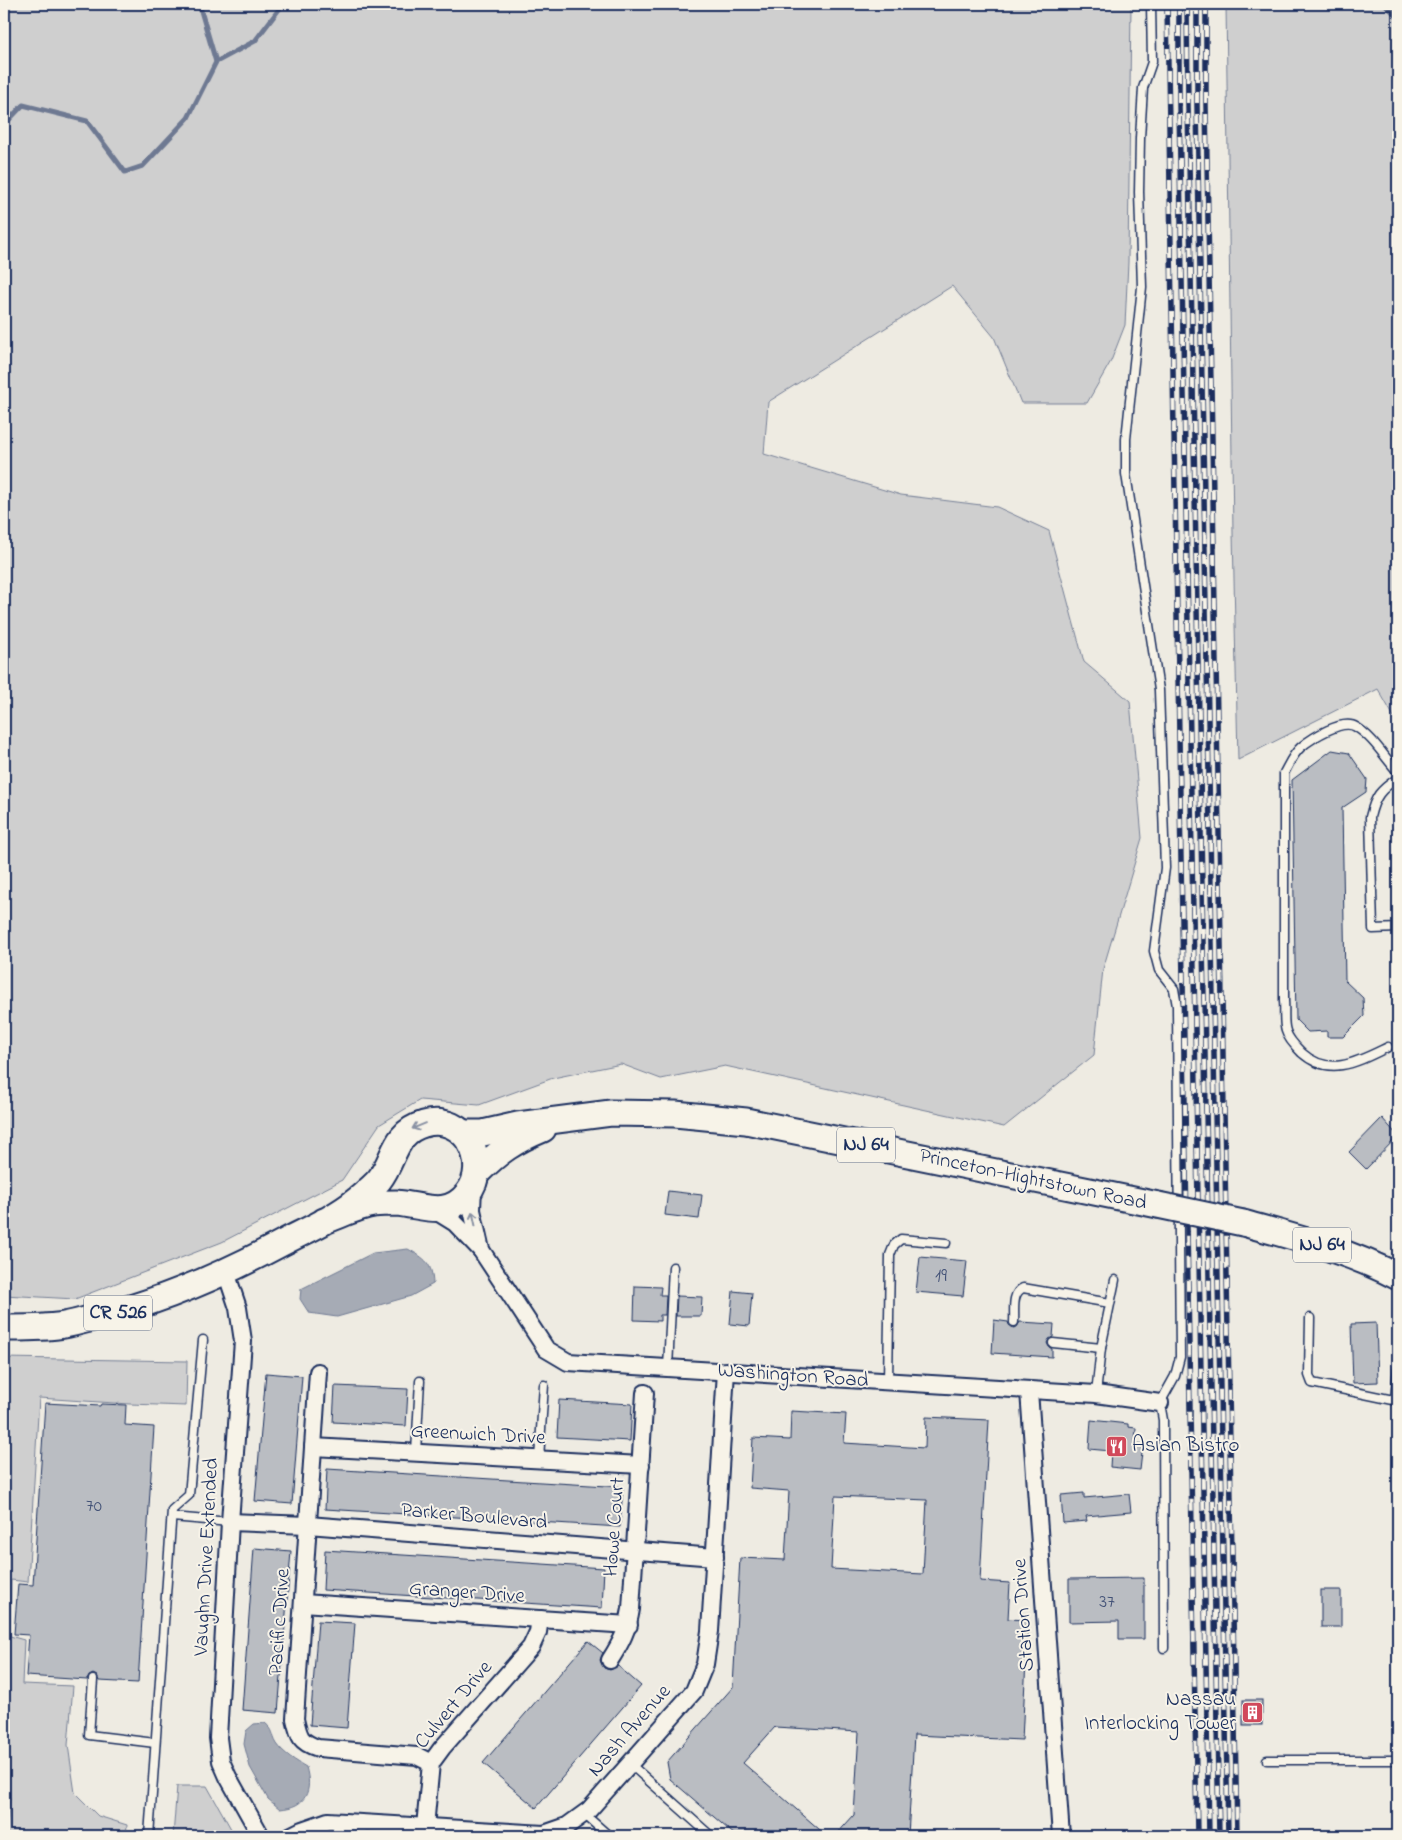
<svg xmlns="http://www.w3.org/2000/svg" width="1402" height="1840" viewBox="0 0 1402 1840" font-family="'Indie Flower',sans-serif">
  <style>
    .green { fill: #cfcfcf; stroke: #757f96 }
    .water { fill: #a6abb5; stroke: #6e7992 }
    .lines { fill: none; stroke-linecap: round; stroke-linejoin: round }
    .stream { stroke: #6e7992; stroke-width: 5 }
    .building { fill: #babdc2; stroke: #1b2f5e; fill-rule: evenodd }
    .lane-casing { stroke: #1b2f5e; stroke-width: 11 }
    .street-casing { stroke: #1b2f5e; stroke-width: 20 }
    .primary-casing { stroke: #1b2f5e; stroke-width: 29 }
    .lane { stroke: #f7f3e8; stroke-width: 8 }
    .street { stroke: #f7f3e8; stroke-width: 16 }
    .primary { stroke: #f7f3e8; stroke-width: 25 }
    .rail-casing { stroke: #1b2f5e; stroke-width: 5.5 }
    .rail { stroke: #f7f3e8; stroke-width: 4; stroke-dasharray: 11; stroke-linecap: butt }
    .primary-bridge-casing { stroke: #1b2f5e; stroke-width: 29; stroke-linecap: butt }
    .primary-bridge { stroke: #f7f3e8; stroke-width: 25 }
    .oneway { stroke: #8991a3 }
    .labels { text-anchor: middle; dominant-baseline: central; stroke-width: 4; stroke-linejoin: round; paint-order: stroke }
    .number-label { font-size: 19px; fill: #435277 }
    .shield { fill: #f7f3e8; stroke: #5d6a87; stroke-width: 1 }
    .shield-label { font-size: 20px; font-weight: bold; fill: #1b2f5e }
    .street-label { font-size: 21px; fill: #1b2f5e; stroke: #f7f3e8 }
    .poi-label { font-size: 21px; fill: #1b2f5e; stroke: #f7f3e8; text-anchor: start }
  </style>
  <rect width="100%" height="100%" fill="#eeebe2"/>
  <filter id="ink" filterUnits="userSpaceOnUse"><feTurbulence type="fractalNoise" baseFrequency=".02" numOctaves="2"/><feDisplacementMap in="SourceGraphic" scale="10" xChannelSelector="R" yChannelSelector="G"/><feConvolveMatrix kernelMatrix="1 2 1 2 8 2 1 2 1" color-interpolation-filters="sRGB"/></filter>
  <g filter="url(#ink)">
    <g class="green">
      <polygon points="4,4 1131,4 1128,262 1125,325 1111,361 1087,403 1021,403 994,337 952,286 768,402 764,454 901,495 997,507 1049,531 1084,662 1130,701 1142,838 1103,969 1094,1055 1004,1127 725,1066 661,1079 621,1064 553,1078 479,1105 420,1100 379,1125 342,1180 222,1242 75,1299 4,1295"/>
      <polygon points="1226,4 1398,4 1398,724 1378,689 1238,760 1233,533"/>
      <polygon points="4,1358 187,1361 186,1406 130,1404 39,1398 28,1582 11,1580 10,1636 24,1640 22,1684 73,1686 68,1745 75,1793 98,1816 127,1825 126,1836 6,1836 10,1798 4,1787"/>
      <polygon points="177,1786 207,1786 235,1836 173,1836"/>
    </g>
    <g class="water">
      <path d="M408,1249c18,10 24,14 25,35l-22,12 -74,21 -28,-4 -9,-14 1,-10 72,-36z"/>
      <path d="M265,1723c10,8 6,11 12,21 7,10 19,17 29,23 7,24 0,40 -26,42l-12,-10 -18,-32 -6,-23 2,-13 8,-7z"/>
    </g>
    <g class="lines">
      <g class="stream">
        <polyline points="1385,4 1398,17"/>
        <polyline points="216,62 255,41 283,4"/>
        <polyline points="4,125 23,105 87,121 125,172 143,166 188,118 216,62 199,4"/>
      </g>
    </g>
    <g class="building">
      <polygon points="1332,750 1349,753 1367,779 1366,792 1342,808 1345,981 1363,998 1364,1016 1343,1037 1327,1037 1327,1031 1308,1032 1296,1020 1292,780"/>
      <polygon points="1382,1118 1398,1136 1366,1169 1349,1152"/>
      <polygon points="668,1191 702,1195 699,1219 665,1215"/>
      <polygon points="920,1257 967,1261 963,1296 916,1292"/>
      <polygon points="635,1286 661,1287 660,1295 666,1295 665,1315 660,1315 660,1321 634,1320"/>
      <polygon points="733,1291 752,1293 749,1326 730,1324"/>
      <polygon points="677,1296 702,1297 701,1316 676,1316"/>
      <polygon points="994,1320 1008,1322 1009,1325 1013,1328 1017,1327 1020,1322 1054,1324 1053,1337 1049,1339 1047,1343 1049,1347 1052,1349 1052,1357 992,1353"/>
      <polygon points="1376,1323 1378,1382 1353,1383 1351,1324"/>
      <polygon points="266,1373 302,1376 292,1504 255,1501"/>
      <polygon points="335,1386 408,1389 406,1426 333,1422"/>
      <polygon points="559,1400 632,1404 630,1441 557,1437"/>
      <polygon points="45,1403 100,1406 101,1404 126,1405 125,1425 154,1427 138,1683 99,1681 97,1676 93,1674 89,1676 87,1680 26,1676 29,1635 14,1634 18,1584 33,1585"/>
      <path d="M791,1411l55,3 -2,29 81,5 1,-31 63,3 -9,161 30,2 -2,36 20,1 -6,120 -108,-5 -6,101h-73l19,-21 5,-83 -84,-5 -32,36 84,73h-91l-66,-57 -3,-17 66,-75 7,-129 45,2 4,-69 -39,-3 3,-50 37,2zM835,1496l92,4 -4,74 -92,-5z"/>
      <polygon points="1091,1420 1128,1424 1128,1427 1136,1428 1135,1443 1143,1444 1140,1470 1110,1467 1111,1451 1089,1449"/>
      <polygon points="327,1469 623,1487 620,1527 325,1509"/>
      <polygon points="1084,1493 1084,1498 1129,1494 1131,1512 1086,1516 1087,1521 1063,1523 1061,1495"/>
      <polygon points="254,1548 291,1551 278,1713 242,1710"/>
      <polygon points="325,1550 604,1568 602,1608 323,1590"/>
      <polygon points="1144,1578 1144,1639 1119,1639 1119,1621 1069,1622 1069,1579"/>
      <rect x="1321" y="1590" width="20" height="37"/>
      <polygon points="318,1621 355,1623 347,1728 310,1725"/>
      <polygon points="588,1641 603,1653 600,1660 604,1668 610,1670 618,1666 641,1686 536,1808 483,1763"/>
      <rect x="1243" y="1700" width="19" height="25"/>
    </g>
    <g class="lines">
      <defs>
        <g id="lane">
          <polyline points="1151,4 1152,62 1143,88 1140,138 1139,192 1142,287 1126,439 1126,474 1159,690 1165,868 1154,951 1159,970 1174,989 1177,1006 1180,1357 1175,1376 1160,1403 1163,1420 1164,1648"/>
          <path d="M1398,778c-18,12 -23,18 -28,39l3,112 25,-1"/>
          <path d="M1388,1047c-29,14 -58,31 -86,6 -5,-5 -14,-14 -16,-22 -3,-8 -1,-21 -2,-30v-228c5,-9 9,-19 17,-26 11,-9 42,-29 55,-20 17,10 29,31 42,45"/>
          <polyline points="1310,1318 1309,1375 1312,1383 1398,1401"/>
          <path d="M1014,1322c1,-11 -3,-29 9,-34l87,15"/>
          <polyline points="1053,1343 1101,1348"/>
          <polyline points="668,1368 673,1267"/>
          <polyline points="888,1382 890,1255 894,1245 901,1239 946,1243"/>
          <polyline points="1096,1394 1101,1348 1115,1280"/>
          <polyline points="1395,1400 1398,1368"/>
          <polyline points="416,1452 420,1381"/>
          <polyline points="539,1459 544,1385"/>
          <polyline points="172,1517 230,1522"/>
          <polyline points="93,1680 89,1735 155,1743"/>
          <polyline points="1267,1760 1398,1760"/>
          <polyline points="630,1764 711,1836"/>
          <polyline points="584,1814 609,1836"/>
          <polyline points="149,1836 172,1510 189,1495 203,1340"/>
          <polyline points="361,1836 362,1823"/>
        </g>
        <g id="street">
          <polyline points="473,1186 472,1210 481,1250"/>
          <polyline points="434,1210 455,1223 481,1250 546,1349 568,1362 1096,1394 1160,1403"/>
          <polyline points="226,1272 238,1308 243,1341 230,1522 218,1738 221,1761 228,1777 261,1836"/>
          <path d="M318,1372l-23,347c4,18 5,23 23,29l99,8 14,7"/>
          <polyline points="1029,1391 1061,1836"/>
          <polyline points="313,1447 641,1465"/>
          <polyline points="230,1522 308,1525 715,1557"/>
          <polyline points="303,1603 629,1625"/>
          <path d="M610,1660c11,-17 18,-31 21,-51l14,-216"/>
          <polyline points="425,1827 431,1763 442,1748 531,1647 538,1632 540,1619"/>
          <polyline points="290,1836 302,1830 328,1821 544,1834 567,1826 589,1810 694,1691 705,1664 710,1631 726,1371"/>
        </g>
        <g id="primary">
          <polyline points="463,1133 483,1133 518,1125 611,1113 675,1114 746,1121 1158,1205"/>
          <path d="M477,1173c22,-22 37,-32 66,-44"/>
          <path d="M1243,1223c54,15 106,28 155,54"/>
          <path d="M4,1328c17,0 35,0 53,-2 12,-1 24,-5 36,-8 66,-15 129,-43 189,-75 25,-13 53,-25 75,-43 7,-6 16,-13 22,-20 17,-22 14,-47 45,-56 41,-12 68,40 43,70 -20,25 -45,11 -71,9 -7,0 -15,0 -22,1 -15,2 -35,12 -50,17"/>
        </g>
      </defs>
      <use href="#lane" class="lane-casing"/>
      <use href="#street" class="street-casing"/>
      <use href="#primary" class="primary-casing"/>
      <use href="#lane" class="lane"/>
      <use href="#street" class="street"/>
      <use href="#primary" class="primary"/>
      <defs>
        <g id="rail">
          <polyline points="1167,4 1197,1836"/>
          <polyline points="1179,4 1179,105 1209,1836"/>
          <polyline points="1187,4 1188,105 1219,1836"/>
          <polyline points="1197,4 1197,105 1228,1836"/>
          <polyline points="1206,4 1206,105 1237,1836"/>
        </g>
      </defs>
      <use href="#rail" class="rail-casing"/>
      <use href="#rail" class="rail"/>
      <defs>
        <polyline id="primary-bridge" points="1158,1205 1243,1223"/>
      </defs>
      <use href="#primary-bridge" class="primary-bridge-casing"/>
      <use href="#primary-bridge" class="primary-bridge"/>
    </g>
    <defs><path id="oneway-shaft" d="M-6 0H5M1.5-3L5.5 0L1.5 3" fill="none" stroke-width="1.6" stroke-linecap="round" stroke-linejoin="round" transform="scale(1.25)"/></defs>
    <g class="oneway">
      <use href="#oneway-shaft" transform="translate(419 1126) rotate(158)"/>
      <use href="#oneway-shaft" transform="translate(474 1219) rotate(-102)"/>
    </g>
  </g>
  <defs>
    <symbol id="restaurant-square" viewBox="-11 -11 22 22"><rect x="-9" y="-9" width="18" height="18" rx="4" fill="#d1495b" stroke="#f7f3e8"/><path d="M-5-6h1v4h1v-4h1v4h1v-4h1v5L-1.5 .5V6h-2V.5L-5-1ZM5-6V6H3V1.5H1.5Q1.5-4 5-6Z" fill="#fff"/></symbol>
    <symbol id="building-square" viewBox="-11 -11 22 22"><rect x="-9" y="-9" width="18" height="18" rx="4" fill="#d1495b" stroke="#f7f3e8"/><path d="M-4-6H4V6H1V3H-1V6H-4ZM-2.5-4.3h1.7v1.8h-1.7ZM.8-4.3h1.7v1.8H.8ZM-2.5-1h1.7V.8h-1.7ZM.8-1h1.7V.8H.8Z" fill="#fff"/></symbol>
  </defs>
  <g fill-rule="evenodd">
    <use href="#restaurant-square" x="1104" y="1434" width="25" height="25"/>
    <use href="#building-square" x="1240" y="1700" width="25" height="25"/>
  </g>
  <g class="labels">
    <g class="number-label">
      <text x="941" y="1276">19</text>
      <text x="94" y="1506">70</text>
      <text x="1107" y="1602">37</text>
    </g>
    <g class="shield">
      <rect x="837" y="1127.5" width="58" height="35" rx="4"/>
      <rect x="1293" y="1227.5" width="58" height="35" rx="4"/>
      <rect x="84" y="1295.5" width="68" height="35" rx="4"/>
    </g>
    <g class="shield-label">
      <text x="866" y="1145">NJ 64</text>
      <text x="1322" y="1245">NJ 64</text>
      <text x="118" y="1313">CR 526</text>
    </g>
    <g class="street-label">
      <text transform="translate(1033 1180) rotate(12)">Princeton-Hightstown Road</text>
      <text transform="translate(793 1376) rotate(4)">Washington Road</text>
      <text transform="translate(478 1435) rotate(3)">Greenwich Drive</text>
      <text transform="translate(474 1517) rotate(5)">Parker Boulevard</text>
      <text transform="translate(615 1527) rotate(-86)">Howe Court</text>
      <text transform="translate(207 1557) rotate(-87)">Vaughn Drive Extended</text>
      <text transform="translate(467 1593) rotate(4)">Granger Drive</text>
      <text transform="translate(1024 1615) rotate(-94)">Station Drive</text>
      <text transform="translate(280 1622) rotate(-86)">Pacific Drive</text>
      <text transform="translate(454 1705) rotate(-50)">Culvert Drive</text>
      <text transform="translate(630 1731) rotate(-49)">Nash Avenue</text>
    </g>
    <g class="poi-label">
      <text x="1132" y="1446">Asian Bistro</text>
      <text x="1236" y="1700" text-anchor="end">Nassau<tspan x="1236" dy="24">Interlocking Tower</tspan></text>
    </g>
  </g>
  <rect width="1402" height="1840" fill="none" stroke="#f7f3e8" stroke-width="20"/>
  <rect x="10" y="10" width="1382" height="1820" fill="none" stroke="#1b2f5e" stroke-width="2" filter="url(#ink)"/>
</svg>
